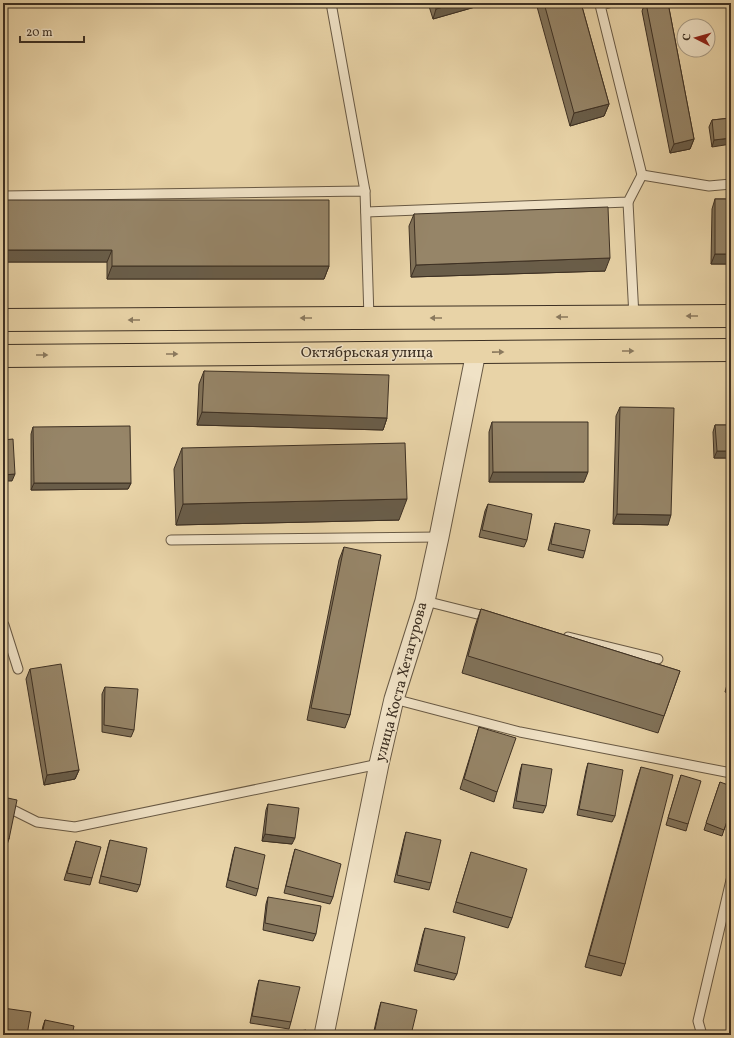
<svg xmlns="http://www.w3.org/2000/svg" width="734" height="1038" viewBox="0 0 734 1038" font-family="Vollkorn,serif">
  <style>
    .lines { fill: none; stroke-linecap: round; stroke-linejoin: round }
    .service-casing { stroke: #685944; stroke-width: 11 }
    .minor-casing { stroke: #685944; stroke-width: 21 }
    .primary-casing { stroke: #3d3023; stroke-width: 24 }
    .service { stroke: #f0e2c6; stroke-width: 9 }
    .minor { stroke: #f0e2c6; stroke-width: 19 }
    .primary { stroke: #e8d3a7; stroke-width: 22 }
    .wall { fill: #817259; stroke: #3d3023 }
    .shaded-wall { fill: #695d49; stroke: #3d3023 }
    .building { fill: #968568; stroke: #3d3023 }
    .oneway { fill: #8a795e }
    .labels { text-anchor: middle; dominant-baseline: central; stroke-width: 3; stroke-linejoin: round; paint-order: stroke }
    .street-label { font-size: 15px; fill: #3d3023; stroke: #f0e2c6 }
  </style>
  <rect width="100%" height="100%" fill="#e8d3a7"/>
  <filter id="stains"><feTurbulence type="fractalNoise" baseFrequency=".005" numOctaves="4"/><feColorMatrix values="0 0 0 0 .2 0 0 0 0 .09 0 0 0 0 .02 0 0 0 .5 -.17"/></filter>
  <radialGradient id="worn" r=".72"><stop offset=".6" stop-color="#630" stop-opacity="0"/><stop offset="1" stop-color="#630" stop-opacity=".3"/></radialGradient>
  <g class="lines">
    <defs>
      <g id="service">
        <polyline points="331,3 365,191"/>
        <polyline points="642,175 709,186 731,184"/>
        <polyline points="3,196 365,191 369,318"/>
        <polyline points="628,202 634,317"/>
        <polyline points="366,212 628,202 642,175 600,5 609,3"/>
        <polyline points="171,540 439,537"/>
        <polyline points="425,601 489,617"/>
        <polyline points="3,625 4,625 18,669"/>
        <polyline points="568,637 658,659"/>
        <polyline points="394,699 520,732 731,773"/>
        <polyline points="3,805 37,822 75,827 379,764"/>
        <polyline points="702,1035 698,1021 731,880"/>
      </g>
      <polyline id="minor" points="324,1035 379,764 394,699 425,601 439,537 476,352"/>
      <g id="primary">
        <polyline points="3,320 731,316"/>
        <polyline points="3,356 731,350"/>
      </g>
    </defs>
    <use href="#service" class="service-casing"/>
    <use href="#minor" class="minor-casing"/>
    <use href="#primary" class="primary-casing"/>
    <use href="#service" class="service"/>
    <use href="#minor" class="minor"/>
    <use href="#primary" class="primary"/>
  </g>
  <g class="wall">
    <polygon points="428,3 489,3 433,19"/>
    <polygon points="536,3 581,3 609,104 604,116 570,126"/>
    <polygon points="645,3 668,3 694,139 690,149 670,153 642,11"/>
    <polygon points="731,118 712,147 709,127 712,120"/>
    <polygon points="715,199 731,199 731,264 711,264 712,209"/>
    <polygon points="3,200 329,266 324,279 107,279 107,262 3,262"/>
    <polygon points="414,214 605,271 411,277 409,226"/>
    <polygon points="204,371 387,418 383,430 197,425 199,384"/>
    <polygon points="620,407 668,525 613,524 616,416"/>
    <polygon points="492,422 584,482 489,482 489,432"/>
    <polygon points="715,425 731,425 731,458 714,458 713,432"/>
    <polygon points="33,427 131,483 128,489 31,490 31,434"/>
    <polygon points="182,448 399,520 176,525 174,469"/>
    <polygon points="488,504 527,540 524,547 479,537 485,511"/>
    <polygon points="555,523 585,551 583,558 548,550 553,530"/>
    <polygon points="344,547 350,715 345,728 307,720 339,560"/>
    <polygon points="481,609 680,671 658,733 462,673 475,626"/>
    <polygon points="30,669 79,770 75,779 44,785 26,679"/>
    <polygon points="731,670 731,694 725,692"/>
    <polygon points="105,687 134,730 131,737 102,732 102,694"/>
    <polygon points="479,727 497,792 494,802 460,789 476,737"/>
    <polygon points="588,763 615,816 612,822 577,815 586,770"/>
    <polygon points="522,764 546,806 543,813 513,808 520,771"/>
    <polygon points="641,767 625,964 621,976 585,967 637,779"/>
    <polygon points="681,775 688,824 686,831 666,825"/>
    <polygon points="720,782 731,809 722,836 704,830"/>
    <polygon points="3,797 9,839 3,856"/>
    <polygon points="268,804 292,844 262,841 266,810"/>
    <polygon points="406,832 431,883 429,890 394,882 404,839"/>
    <polygon points="110,840 140,885 137,892 99,883 108,847"/>
    <polygon points="76,841 92,878 90,885 64,880"/>
    <polygon points="235,847 258,889 256,896 226,887 233,854"/>
    <polygon points="295,849 333,897 330,904 284,893 293,856"/>
    <polygon points="471,852 512,918 508,928 453,912"/>
    <polygon points="268,897 316,934 313,941 263,930 266,904"/>
    <polygon points="425,928 457,974 454,980 414,971 423,934"/>
    <polygon points="259,980 291,1022 289,1029 250,1023 257,987"/>
    <polygon points="381,1002 411,1035 373,1035 379,1009"/>
    <polygon points="45,1020 72,1035 41,1035 43,1026"/>
  </g>
  <g class="shaded-wall">
    <polygon points="457,3 489,3 433,19 436,9"/>
    <polygon points="609,104 604,116 570,126 574,113"/>
    <polygon points="731,138 731,144 712,147 714,140"/>
    <polygon points="694,139 690,149 670,153 674,144"/>
    <polygon points="3,250 112,250 107,262 3,262"/>
    <polygon points="715,254 731,254 731,264 711,264"/>
    <polygon points="610,258 605,271 411,277 416,265"/>
    <polygon points="112,266 329,266 324,279 107,279"/>
    <polygon points="202,412 387,418 383,430 197,425"/>
    <polygon points="717,451 731,451 731,458 714,458"/>
    <polygon points="493,472 588,472 584,482 489,482"/>
    <polygon points="15,474 12,481 3,481 3,475"/>
    <polygon points="34,483 131,483 128,489 31,490"/>
    <polygon points="407,499 399,520 176,525 183,504"/>
    <polygon points="617,514 671,515 668,525 613,524"/>
    <polygon points="79,770 75,779 44,785 47,775"/>
    <polygon points="265,834 295,838 292,844 262,841"/>
  </g>
  <g class="building">
    <polygon points="435,3 457,3 436,9"/>
    <polygon points="544,3 581,3 609,104 574,113"/>
    <polygon points="646,3 668,3 694,139 674,144"/>
    <polygon points="731,118 731,138 714,140 712,120"/>
    <rect x="715" y="199" width="16" height="55"/>
    <polygon points="3,200 329,200 329,266 112,266 112,250 3,250"/>
    <polygon points="608,207 610,258 416,265 414,214"/>
    <polygon points="204,371 389,375 387,418 202,412"/>
    <polygon points="620,407 674,408 671,515 617,514"/>
    <polygon points="492,422 588,422 588,472 493,472"/>
    <polygon points="715,425 731,425 731,451 717,451"/>
    <polygon points="130,426 131,483 34,483 33,427"/>
    <polygon points="13,439 15,474 3,475 3,440"/>
    <polygon points="405,443 407,499 183,504 182,448"/>
    <polygon points="488,504 532,514 527,540 482,530"/>
    <polygon points="555,523 590,530 585,551 551,544"/>
    <polygon points="344,547 381,555 350,715 311,708"/>
    <polygon points="481,609 680,671 664,716 468,656"/>
    <polygon points="61,664 79,770 47,775 30,669"/>
    <polygon points="105,687 138,689 134,730 104,725"/>
    <polygon points="479,727 516,738 497,792 464,779"/>
    <polygon points="588,763 623,770 615,816 579,809"/>
    <polygon points="522,764 552,769 546,806 516,801"/>
    <polygon points="641,767 673,775 625,964 589,955"/>
    <polygon points="681,775 701,781 688,824 668,818"/>
    <polygon points="720,782 731,786 731,809 724,830 706,823"/>
    <polygon points="3,797 17,800 9,839 3,838"/>
    <polygon points="268,804 299,808 295,838 265,834"/>
    <polygon points="406,832 441,840 431,883 397,875"/>
    <polygon points="110,840 147,848 140,885 101,876"/>
    <polygon points="76,841 101,847 92,878 67,873"/>
    <polygon points="235,847 265,855 258,889 228,880"/>
    <polygon points="295,849 341,864 333,897 286,886"/>
    <polygon points="471,852 527,869 512,918 456,902"/>
    <polygon points="268,897 321,906 316,934 265,923"/>
    <polygon points="425,928 465,937 457,974 417,964"/>
    <polygon points="259,980 300,987 291,1022 252,1016"/>
    <polygon points="381,1002 417,1010 411,1035 378,1035 374,1034"/>
    <polygon points="3,1008 31,1012 27,1035 3,1035"/>
    <polygon points="45,1020 74,1026 72,1035 42,1035"/>
    <polygon points="306,1030 307,1035 276,1035"/>
    <polygon points="84,1033 98,1035 83,1035"/>
  </g>
  <defs><path id="oneway-solid" d="M-6-.8H1V-3.2L6.5 0L1 3.2V.8H-6Z"/></defs>
  <g class="oneway">
    <use href="#oneway-solid" transform="translate(692 316) rotate(180)"/>
    <use href="#oneway-solid" transform="translate(562 317) rotate(180)"/>
    <use href="#oneway-solid" transform="translate(306 318) rotate(180)"/>
    <use href="#oneway-solid" transform="translate(436 318) rotate(180)"/>
    <use href="#oneway-solid" transform="translate(134 320) rotate(180)"/>
    <use href="#oneway-solid" transform="translate(628 351)"/>
    <use href="#oneway-solid" transform="translate(498 352) rotate(-1)"/>
    <use href="#oneway-solid" transform="translate(172 354)"/>
    <use href="#oneway-solid" transform="translate(42 355)"/>
  </g>
  <g class="labels">
    <g class="street-label">
      <text x="367" y="353">Октябрьская улица</text>
      <text transform="translate(402 682) rotate(-75)">улица Коста Хетагурова</text>
    </g>
  </g>
  <rect width="734" height="1038" fill="none" stroke="#e8d3a7" stroke-width="16"/>
  <rect x="4" y="4" width="726" height="1030" fill="none" stroke="#3d3023" stroke-width="2"/>
  <rect x="8" y="8" width="718" height="1022" fill="none" stroke="#3d3023"/>
  <g transform="translate(696 38) rotate(276)"><circle r="19" fill="#f0e2c6" stroke="#a89b85"/>
  <path d="M0-3L7 15L0 10L-7 15Z" fill="#8f2418"/>
  <text y="-6" font-size="11" font-weight="bold" text-anchor="middle" fill="#3d3023">С</text>
  </g>
  <path d="M20 36v6h64v-6" fill="none" stroke="#3d3023" stroke-width="2"/>
  <text x="26" y="36" font-size="12" fill="#3d3023" stroke="#f0e2c6" stroke-width="3" paint-order="stroke">20 m</text>
  <rect width="100%" height="100%" filter="url(#stains)"/>
  <rect width="100%" height="100%" fill="url(#worn)"/>
</svg>
